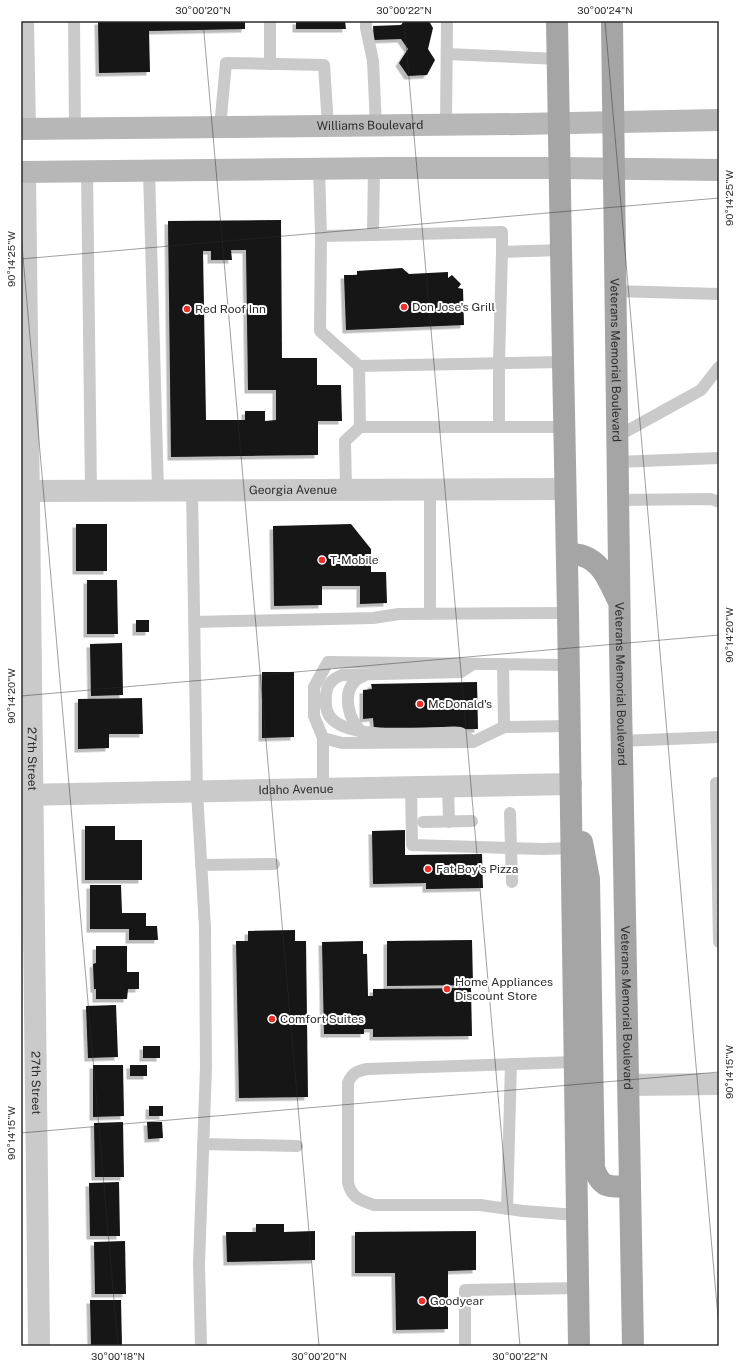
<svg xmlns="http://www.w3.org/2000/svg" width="740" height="1367" viewBox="0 0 740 1367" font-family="'Public Sans',sans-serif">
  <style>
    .building { fill: #141414; fill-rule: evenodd; filter: url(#shadow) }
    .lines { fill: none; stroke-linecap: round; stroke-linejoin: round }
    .lane { stroke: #cacaca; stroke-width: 12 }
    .street { stroke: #cacaca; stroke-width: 22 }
    .secondary { stroke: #b7b7b7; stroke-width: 22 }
    .primary { stroke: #a5a5a5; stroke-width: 22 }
    .ticks { fill: none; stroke: #2d2d2d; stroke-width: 1; stroke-opacity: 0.45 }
    .poi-dot { fill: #eb3029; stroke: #fff; stroke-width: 1.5 }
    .labels { text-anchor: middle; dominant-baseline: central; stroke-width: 4; stroke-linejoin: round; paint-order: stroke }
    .street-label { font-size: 12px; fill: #2d2d2d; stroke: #fff }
    .poi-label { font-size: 12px; fill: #2d2d2d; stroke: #fff; text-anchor: start }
    .neatline { fill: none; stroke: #2d2d2d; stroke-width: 1.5 }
    .ticks-label { font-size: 10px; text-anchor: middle; fill: #2d2d2d }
  </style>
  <defs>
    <filter id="shadow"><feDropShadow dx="-3.5" dy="3.5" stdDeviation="0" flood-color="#0004"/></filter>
  </defs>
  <rect width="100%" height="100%" fill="#fff"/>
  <g class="building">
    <polygon points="98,21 245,21 245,29 149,31 150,72 99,73"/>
    <polygon points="296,21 345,21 346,29 296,29"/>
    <polygon points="404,21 429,21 433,28 428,49 435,60 427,75 408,76 399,63 408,49 401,39 374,40 373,26 401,25"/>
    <path d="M281,220l1,138h35v27h24l1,36h-24v34l-147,2 -3,-236zM231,250h15l2,140h28v30l-11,1v-10h-20v9h-39l-3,-169h8v9h21z"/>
    <polygon points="402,268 409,274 448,272 448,278 452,275 461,284 458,288 463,289 464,325 346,330 344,275 357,275 357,271"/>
    <rect x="76" y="524" width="31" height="47"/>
    <polygon points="351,524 371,549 371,572 386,572 387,603 360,604 360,586 322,586 322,605 274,606 273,526"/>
    <polygon points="87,580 117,580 118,634 87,634"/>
    <rect x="136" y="620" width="13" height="12"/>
    <polygon points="122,643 123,695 91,696 90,644"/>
    <polygon points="262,672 294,672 294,737 262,738"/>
    <polygon points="477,682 478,729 374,730 373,718 363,719 363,690 372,689 371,684"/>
    <polygon points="142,698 143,734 109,734 109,748 78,749 78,699"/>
    <polygon points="85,826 115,826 115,840 142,840 142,880 85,880"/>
    <polygon points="405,830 405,855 482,854 483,888 426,889 426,883 373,884 372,831"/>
    <polygon points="90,885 121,885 122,913 146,913 146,926 157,926 158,940 129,940 129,929 90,929"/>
    <polygon points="295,930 295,941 306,941 308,1097 239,1098 236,941 248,941 248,931"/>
    <polygon points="472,940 473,985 387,986 387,941"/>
    <polygon points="363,941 363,954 367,954 368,996 373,996 373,989 471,988 472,1036 373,1037 373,1029 364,1029 364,1034 324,1034 322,942"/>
    <polygon points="96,946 127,946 127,972 139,972 139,989 128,989 127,999 96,999 96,989 94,989 93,964 96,963"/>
    <polygon points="116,1005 118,1057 88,1058 86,1006"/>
    <rect x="143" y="1046" width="17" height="12"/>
    <polygon points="93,1065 123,1065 124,1116 93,1117"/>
    <rect x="130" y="1065" width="17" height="11"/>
    <rect x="149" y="1106" width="14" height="10"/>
    <polygon points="123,1122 124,1177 95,1177 94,1123"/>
    <polygon points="147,1122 162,1122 163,1138 148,1139"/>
    <polygon points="119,1182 120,1236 90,1236 89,1183"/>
    <polygon points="256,1224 284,1224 284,1232 315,1231 315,1260 227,1262 226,1232 256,1232"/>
    <polygon points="476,1231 476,1270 448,1271 448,1329 396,1330 395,1273 355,1273 355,1232"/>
    <polygon points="125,1241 126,1294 95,1294 94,1242"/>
    <polygon points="90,1300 121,1300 122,1346 91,1346"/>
  </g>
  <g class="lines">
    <g class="lane">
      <polyline points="74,21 75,129"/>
      <polyline points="270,21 270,64"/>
      <polyline points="366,21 366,28 373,61 376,126"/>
      <polyline points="447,54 558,59"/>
      <polyline points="446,125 447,21"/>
      <polyline points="220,127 226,63 324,65 328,126"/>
      <polyline points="319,168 321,236 373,235"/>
      <polyline points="374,168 373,235 502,232 502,252"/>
      <polyline points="87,171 91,491"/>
      <polyline points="149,171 158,490"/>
      <polyline points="321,236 320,331 359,366"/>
      <polyline points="614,291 719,294"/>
      <polyline points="563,362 359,366 360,427 564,427"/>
      <polyline points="499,427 499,363 502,252 561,250"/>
      <polyline points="616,437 701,390 719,367"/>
      <polyline points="617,462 719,458"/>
      <polyline points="192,490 197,792 205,928 206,1067 199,1264 201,1346"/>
      <polyline points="346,490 345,441 360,427"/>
      <polyline points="430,490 430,614"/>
      <polyline points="617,500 711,499 719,502"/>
      <polyline points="194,622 373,618 399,614 568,613"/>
      <path d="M473,664l-12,8 -119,3c-10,4 -15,9 -16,20 -1,9 0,19 7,25 21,19 81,13 109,13 5,0 13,-1 18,0 4,1 9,6 13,9"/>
      <polyline points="503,664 504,727"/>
      <polyline points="569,665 328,662 314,687 314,716 323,738 342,743 473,742 504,727 570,726"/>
      <path d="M362,732c-13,-11 -21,-38 -6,-52 2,-2 6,-3 9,-5"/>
      <polyline points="323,738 323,789"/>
      <polyline points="621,741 719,737"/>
      <polyline points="716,783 719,942"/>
      <polyline points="411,787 412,845 543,849 572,848"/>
      <polyline points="448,787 449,822"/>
      <polyline points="510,813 512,882"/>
      <polyline points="423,822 472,821"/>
      <polyline points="201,865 274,864"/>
      <path d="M575,1062l-208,7c-10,2 -15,4 -19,14v100c4,15 12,17 26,22h106l43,6 54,4"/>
      <polyline points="203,1144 297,1146"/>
      <polyline points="507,1209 511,1064"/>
      <polyline points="465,1346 465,1290 578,1288"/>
    </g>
    <g class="street">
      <polyline points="23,21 25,129"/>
      <path id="s1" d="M25,172l14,1174"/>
      <path id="s2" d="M21,491l544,-2"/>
      <path id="s3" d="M21,795l550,-11"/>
      <polyline points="628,1085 719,1084"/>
    </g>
    <g class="secondary">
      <path id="s4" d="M21,129l501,-5 197,-4"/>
      <polyline points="21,172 389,168 559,168 719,170"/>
    </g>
    <g class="primary">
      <polyline points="557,21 563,362 568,613 579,1346"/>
      <path id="s5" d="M612,21c3,442 13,883 21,1325"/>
      <path d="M567,554c5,0 11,0 16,2 19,6 26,26 34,42"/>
      <path d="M582,842l7,37 5,289c7,21 16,19 36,18"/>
    </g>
  </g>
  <path class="ticks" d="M203,21l116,1325M404,21l116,1325M605,21l114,1308M21,234l97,1112M21,259l698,-61M21,696l698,-61M21,1133l698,-61"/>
  <g class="poi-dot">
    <circle cx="404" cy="307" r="4"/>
    <circle cx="187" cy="309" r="4"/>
    <circle cx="322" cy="560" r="4"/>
    <circle cx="420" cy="704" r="4"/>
    <circle cx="428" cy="869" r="4"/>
    <circle cx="447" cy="989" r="4"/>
    <circle cx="272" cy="1019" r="4"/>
    <circle cx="422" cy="1301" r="4"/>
  </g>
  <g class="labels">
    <g class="street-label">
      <text stroke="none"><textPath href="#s4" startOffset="349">Williams Boulevard</textPath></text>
      <text stroke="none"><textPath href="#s5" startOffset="339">Veterans Memorial Boulevard</textPath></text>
      <text stroke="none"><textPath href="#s2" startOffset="272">Georgia Avenue</textPath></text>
      <text stroke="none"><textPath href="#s5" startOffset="663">Veterans Memorial Boulevard</textPath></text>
      <text stroke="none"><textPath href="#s1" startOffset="587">27th Street</textPath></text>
      <text stroke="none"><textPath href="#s3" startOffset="275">Idaho Avenue</textPath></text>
      <text stroke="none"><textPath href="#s5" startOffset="987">Veterans Memorial Boulevard</textPath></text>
      <text stroke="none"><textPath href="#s1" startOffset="911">27th Street</textPath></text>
    </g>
    <g class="poi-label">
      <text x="412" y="307">Don Jose's Grill</text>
      <text x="195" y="309">Red Roof Inn</text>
      <text x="330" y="560">T-Mobile</text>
      <text x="428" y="704">McDonald's</text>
      <text x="436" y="869">Fat Boy's Pizza</text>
      <text x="455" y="982">Home Appliances<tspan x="455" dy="14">Discount Store</tspan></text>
      <text x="280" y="1019">Comfort Suites</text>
      <text x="430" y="1301">Goodyear</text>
    </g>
  </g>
  <rect width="740" height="1367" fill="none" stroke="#ffffff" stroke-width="44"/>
  <rect x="22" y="22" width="696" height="1323" class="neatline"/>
  <g class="ticks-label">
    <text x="203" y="14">30°00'20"N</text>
    <text x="404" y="14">30°00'22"N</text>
    <text x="605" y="14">30°00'24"N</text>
    <text transform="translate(729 198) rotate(-90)" y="4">90°14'25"W</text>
    <text transform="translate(11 259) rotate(-90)" y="4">90°14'25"W</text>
    <text transform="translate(729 635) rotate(-90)" y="4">90°14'20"W</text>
    <text transform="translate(11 696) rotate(-90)" y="4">90°14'20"W</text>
    <text transform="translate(729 1072) rotate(-90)" y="4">90°14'15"W</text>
    <text transform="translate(11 1133) rotate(-90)" y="4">90°14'15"W</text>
    <text x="118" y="1360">30°00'18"N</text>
    <text x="319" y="1360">30°00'20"N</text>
    <text x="520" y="1360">30°00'22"N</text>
  </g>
</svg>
